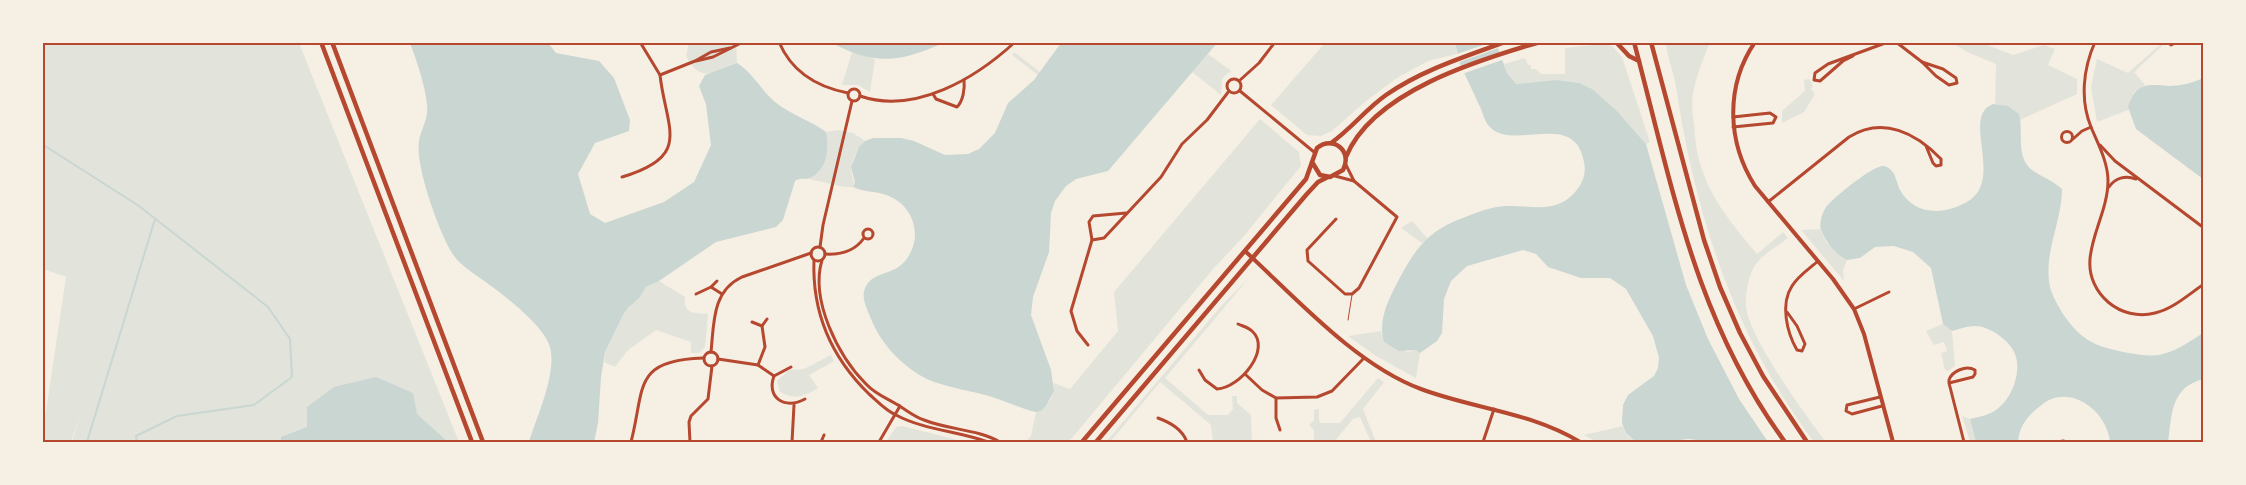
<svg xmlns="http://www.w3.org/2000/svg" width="2246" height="485" viewBox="0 0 2246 485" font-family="'Fira Sans Condensed',sans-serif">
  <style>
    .green { fill: #e2e4dc }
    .water { fill: #c9d6d2 }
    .pier { fill: #f6efe4 }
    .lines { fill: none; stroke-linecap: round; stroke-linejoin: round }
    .stream { stroke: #c9d6d2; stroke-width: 2 }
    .service { stroke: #b5482f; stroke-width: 1 }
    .minor { stroke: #b5482f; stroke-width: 3 }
    .tertiary { stroke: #b5482f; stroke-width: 4 }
    .secondary { stroke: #b5482f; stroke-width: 4.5 }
    .primary { stroke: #b5482f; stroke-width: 4.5 }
    .neatline { fill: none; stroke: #b5482f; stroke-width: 2 }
  </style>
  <rect width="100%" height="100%" fill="#f6efe4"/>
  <g class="green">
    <polygon points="1455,42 1457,54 1428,61 1397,78 1366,101 1332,131 1321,136 1307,135 1271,105 1325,43"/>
    <polygon points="43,43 299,43 459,442 72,442 80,415 71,442 43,442 43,431 66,277 43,269"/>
    <path d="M689,43h47l1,20c-24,9 -37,21 -51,-7z"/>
    <path d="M1666,43h44c-7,16 -14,33 -17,51 -2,10 0,21 1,31 3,57 27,86 63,129l26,-22 5,6c-10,8 -25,16 -32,26 -7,9 -11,30 -10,41 0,28 61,113 80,137h-12c-79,-104 -119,-227 -138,-355 -2,-15 -9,-29 -10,-44z"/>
    <path d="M1952,43h30l31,12 31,-10 11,4 -7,16 29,14v15l-57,26c-3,-11 -13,-16 -25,-15l1,-41 -29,-12z"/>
    <polygon points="2162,43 2162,46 2134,72 2145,85 2134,92 2128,110 2097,122 2091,87 2097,59 2128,73"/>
    <polygon points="1603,44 1612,46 1622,57 1650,142 1646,144 1616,110 1555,80 1516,84 1507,73 1504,64 1525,58 1528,65 1531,65 1531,69 1536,69 1541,74 1565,74 1565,48"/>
    <polygon points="852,52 875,59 870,92 858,85 842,85"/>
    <polygon points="1014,52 1040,72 1038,75 1012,55"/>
    <path d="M1208,54l22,16 1,2c-13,5 -8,13 -10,23l-29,-23z"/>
    <polygon points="1809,79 1813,86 1811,89 1815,94 1804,112 1782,123 1782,111 1805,91 1804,80"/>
    <path d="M1260,119l39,33 2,14 -57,70 -30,32 -142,170 -6,4h-41l6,-6 5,-24c12,-2 18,-17 18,-29l16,6 48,-58 -4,-39z"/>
    <path d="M838,130l15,3 12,8c-8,8 -16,22 -13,34 1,6 3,6 1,12h-9l-35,-8c15,-13 20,-27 17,-47z"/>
    <polygon points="1412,221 1428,239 1422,243 1401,228"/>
    <polygon points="1820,229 1826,242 1847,260 1843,270 1844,281 1801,230"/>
    <polygon points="1248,279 1165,378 1208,415 1228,415 1233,409 1232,396 1237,396 1237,403 1251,415 1252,442 1213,442 1211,425 1160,382 1110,442 1106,442 1223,304"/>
    <path d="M659,281l26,16c-2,17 9,16 23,17l-3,33 -6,6h-8v-11l-35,-12 -28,20 -13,17 -11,-5 1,-10 18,-37 23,-28z"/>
    <polygon points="1943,324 1952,331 1955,366 1948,371 1945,370 1941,353 1947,351 1944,342 1934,345 1926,331"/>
    <polygon points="1381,331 1384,342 1408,352 1416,350 1420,353 1416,378 1376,356 1348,336"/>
    <path d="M831,355l3,6 -25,14 9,13c-15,9 -23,12 -38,4l-3,-11 12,-11 15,-1z"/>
    <polygon points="1378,378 1384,382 1363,409 1376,442 1371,442 1360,417 1353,419 1334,442 1314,442 1314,430 1309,425 1314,420 1314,410 1319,409 1319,420 1321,423 1340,423"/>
    <polygon points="1962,416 1970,419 1976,442 1970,442"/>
    <polygon points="902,426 965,442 886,442 896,427"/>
    <polygon points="1623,426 1626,434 1636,442 1597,442 1584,435"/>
  </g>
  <g class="water">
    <path d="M410,43h138l8,10 43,8 15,17 16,42 -1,11 -34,12 -17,31 12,40 15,9 59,-21 30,-20 17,-37 -5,-41 -7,-18 6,-11 32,-12c16,10 24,27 38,39 16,13 35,18 51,30 3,16 2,37 -16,46 -5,2 -9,-1 -15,3l-12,39 -7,7 -60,15 -57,39 -13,6 -7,11 -10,9 -6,8 -18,37 -4,25 -3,46 -4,19h-65c8,-26 28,-68 21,-95 -6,-21 -45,-51 -63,-64 -12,-9 -27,-17 -35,-30 -13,-21 -37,-87 -33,-112 2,-12 10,-23 8,-36 -2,-21 -10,-43 -17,-62z"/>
    <path d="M832,43h111c-42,19 -68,23 -111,0z"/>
    <path d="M1061,43h156l-109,128 -32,8 -10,7 -11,15 -4,12 -2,39 -16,45 -2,18 20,55 3,21 -8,15 -5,5 -5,1c-16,-4 -31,-11 -47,-16 -18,-5 -37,-8 -55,-14 -28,-11 -52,-36 -63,-63 -4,-11 -11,-22 -5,-33 7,-13 25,-12 35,-21 8,-6 14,-20 14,-30 0,-20 -13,-36 -32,-41 -11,-3 -20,-2 -30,-7l2,-5 -4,-15 8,-20 6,-6 8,-3h28l13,3 31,14 23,-1 11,-5 16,-16 13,-30 26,-23z"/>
    <path d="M1455,43h41l11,30 9,11 39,-4 24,3 13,6 24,21 30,34 40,141 22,54 31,60 29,43h-67c-13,-7 -23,0 -36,0 -10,1 -19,0 -29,0l-10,-9 -4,-10 1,-18 5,-10 26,-19 4,-8 1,-10 -6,-22 -27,-47 -16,-11h-29l-33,-11 -12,-13 -13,-4 -56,16 -16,15 -7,18 -2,34 -5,8 -17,12 -4,-3 -17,1 -15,-9c-6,-20 3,-39 12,-57 15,-28 26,-49 57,-63 12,-5 26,-11 39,-14 32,-8 63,13 87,-21 5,-8 7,-15 5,-25 -9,-54 -73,-9 -95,-36 -4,-4 -6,-12 -8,-17 -7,-15 -14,-30 -21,-45 -2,-7 -3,-14 -5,-21z"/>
    <path d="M2203,78v101l-67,-50 -8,-22c8,-24 18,-23 40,-21 12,0 25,-3 35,-8z"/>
    <path d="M1993,104l15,2 11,8c5,18 -4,43 13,56 10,7 20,10 30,19 0,33 -19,64 -12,98 2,8 8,19 13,27 19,28 34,33 66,39 11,2 24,4 34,1 15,-4 28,-13 40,-21v46c-33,9 -31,36 -35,63h-58c-2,-27 -33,-55 -61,-42 -6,3 -11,8 -16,12 -9,9 -14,17 -15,30h-42l-6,-23c9,-2 19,-4 26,-9 16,-11 26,-38 19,-56 -3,-8 -9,-13 -15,-18 -6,-5 -17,-10 -25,-10 -7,0 -16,3 -23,5l-9,-7 -12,-56 -18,-16 -19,-6 -19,1 -15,11 -13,2c-11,-6 -20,-16 -25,-28 -4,-7 0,-18 4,-25 7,-9 48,-43 58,-41 12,3 12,16 16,24 15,27 47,25 70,10 33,-23 -9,-84 23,-96z"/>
    <polygon points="376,377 413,393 417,414 448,442 281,442 281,437 307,427 307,407 334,387"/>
  </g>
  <g class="pier">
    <polygon points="1499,42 1501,47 1457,63 1454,55 1489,43"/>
    <polygon points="1502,51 1505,59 1462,74 1459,67"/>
  </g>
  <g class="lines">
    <g class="stream">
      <polyline points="42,144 139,206 268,307 290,339 292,377 254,405 177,416 136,436 137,442"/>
      <polyline points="87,442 155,219"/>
    </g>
    <polyline class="service" points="1348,320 1352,295"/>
    <g class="minor">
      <polyline points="640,42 660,75"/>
      <path d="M779,42c13,31 38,45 69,51"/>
      <polyline points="1896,42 1922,62"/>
      <path d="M2095,42c-12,27 -15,58 -4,85 7,17 17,35 17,54 0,27 -16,52 -18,78 -3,35 31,63 65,54 18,-4 34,-19 49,-29"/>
      <polyline points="2168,42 2171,45 2177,42"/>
      <polyline points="1853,56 1843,61 1820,81 1814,80 1815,73 1828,64 1888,42"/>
      <polyline points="696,61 713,57 743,42"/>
      <polygon points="1922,62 1943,69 1956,78 1957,83 1949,85 1936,76"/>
      <circle cx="1234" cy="86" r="7"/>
      <polyline points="1239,81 1259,63 1275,42"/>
      <circle cx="854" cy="95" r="6"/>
      <polyline points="1240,91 1314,152"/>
      <path d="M933,94l3,5 21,8c6,-6 8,-18 7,-27"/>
      <path d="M860,96c55,19 116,-18 155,-54"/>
      <polyline points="1733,117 1770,113 1776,117 1773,123 1733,127"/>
      <circle cx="2067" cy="137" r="5.5"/>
      <polyline points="2073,139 2082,131 2091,127"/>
      <polyline points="2100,145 2115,161 2204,228"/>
      <polyline points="1335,176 1354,181"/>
      <path d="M622,177c71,-21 44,-48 38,-102l35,-14 16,-9 19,-4"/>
      <path d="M2109,187c6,-9 16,-12 27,-8"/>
      <path d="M1768,202l81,-65c34,-21 67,-4 92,22v6l-5,1 -3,-3 -7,-17"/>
      <polyline points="1126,213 1093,216 1089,222 1092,240 1104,238 1161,177 1182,144 1207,120 1229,91"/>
      <polyline points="1336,219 1307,250 1308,261 1345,294 1352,294 1359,288 1397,217 1354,181 1346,165"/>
      <circle cx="868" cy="234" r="5"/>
      <circle cx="818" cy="254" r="7"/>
      <polyline points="820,247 823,225 852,101"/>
      <path d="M825,254c16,1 30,-3 39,-16"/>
      <path d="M814,260c-2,52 17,97 55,134 8,7 17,17 27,21 28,15 62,16 92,27"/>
      <path d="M822,260c-12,40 16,96 44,124 10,11 23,15 35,23 8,5 14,10 23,13 25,10 53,9 76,22"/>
      <polyline points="711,287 717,281"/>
      <polyline points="696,294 711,287 722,294"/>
      <polyline points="1854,309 1889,292"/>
      <path d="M1787,312l10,14 8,18 -3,7 -5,-1c-10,-17 -17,-46 -5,-64 6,-10 17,-17 26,-25"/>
      <polyline points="752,322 762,326"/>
      <polyline points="1088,345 1077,331 1071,311 1092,240"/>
      <circle cx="711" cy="359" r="7"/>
      <path d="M711,352c3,-29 1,-61 31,-75l69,-24"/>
      <polyline points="718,359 758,365 774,376"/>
      <polyline points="758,365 765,347 762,326 767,319"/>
      <path d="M791,367l-17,9c-8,22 11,34 31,23"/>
      <path d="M1199,370l6,10 12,9c23,-1 55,-40 35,-58 -4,-4 -10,-5 -14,-7"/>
      <polyline points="1245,374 1262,390 1276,398 1317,397 1332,391 1364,358"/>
      <path d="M1949,383l24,-6 2,-3v-4c-9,-5 -23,1 -26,10v3l15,59"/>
      <polyline points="1880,397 1847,405 1846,411 1852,414 1882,406"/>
      <polyline points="1276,398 1276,418 1280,430"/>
      <path d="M1158,418c13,5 24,11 29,24"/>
      <path d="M631,442c14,-53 1,-82 72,-84"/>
      <polyline points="690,442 689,422 691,416 708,399 712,366"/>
      <polyline points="792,442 794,405"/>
      <polyline points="821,442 824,435"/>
      <polyline points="879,442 900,406"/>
      <polyline points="1483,442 1494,409"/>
      <polyline points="2059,442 2063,441 2067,442"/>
    </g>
    <g class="tertiary">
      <path d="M1755,42c-30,44 -28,100 0,144l78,93 21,30 10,25 29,108"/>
      <path d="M1245,251c51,47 111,114 176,138 53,20 110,23 159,53"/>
    </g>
    <g class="secondary">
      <path d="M1331,143c20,-14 35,-34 55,-48 36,-25 78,-38 119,-53"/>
      <path d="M1346,157c26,-65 132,-97 194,-115"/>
      <path d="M1082,442l224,-263 11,-31c16,-13 36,3 26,22l-13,7 -10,-2 -8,-13"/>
      <polyline points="1096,442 1306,195 1318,182 1328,177"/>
    </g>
    <g class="primary">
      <polyline points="321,42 472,442"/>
      <polyline points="332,42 483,442"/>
      <polyline points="1616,42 1629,56 1639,61"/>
      <path d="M1634,42c38,143 61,278 151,400"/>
      <polyline points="1651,42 1704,240 1720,287 1740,333 1763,376 1807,442"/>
    </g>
  </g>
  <rect width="2246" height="485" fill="none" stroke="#f6efe4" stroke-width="88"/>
  <rect x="44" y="44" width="2158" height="397" class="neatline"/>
</svg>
